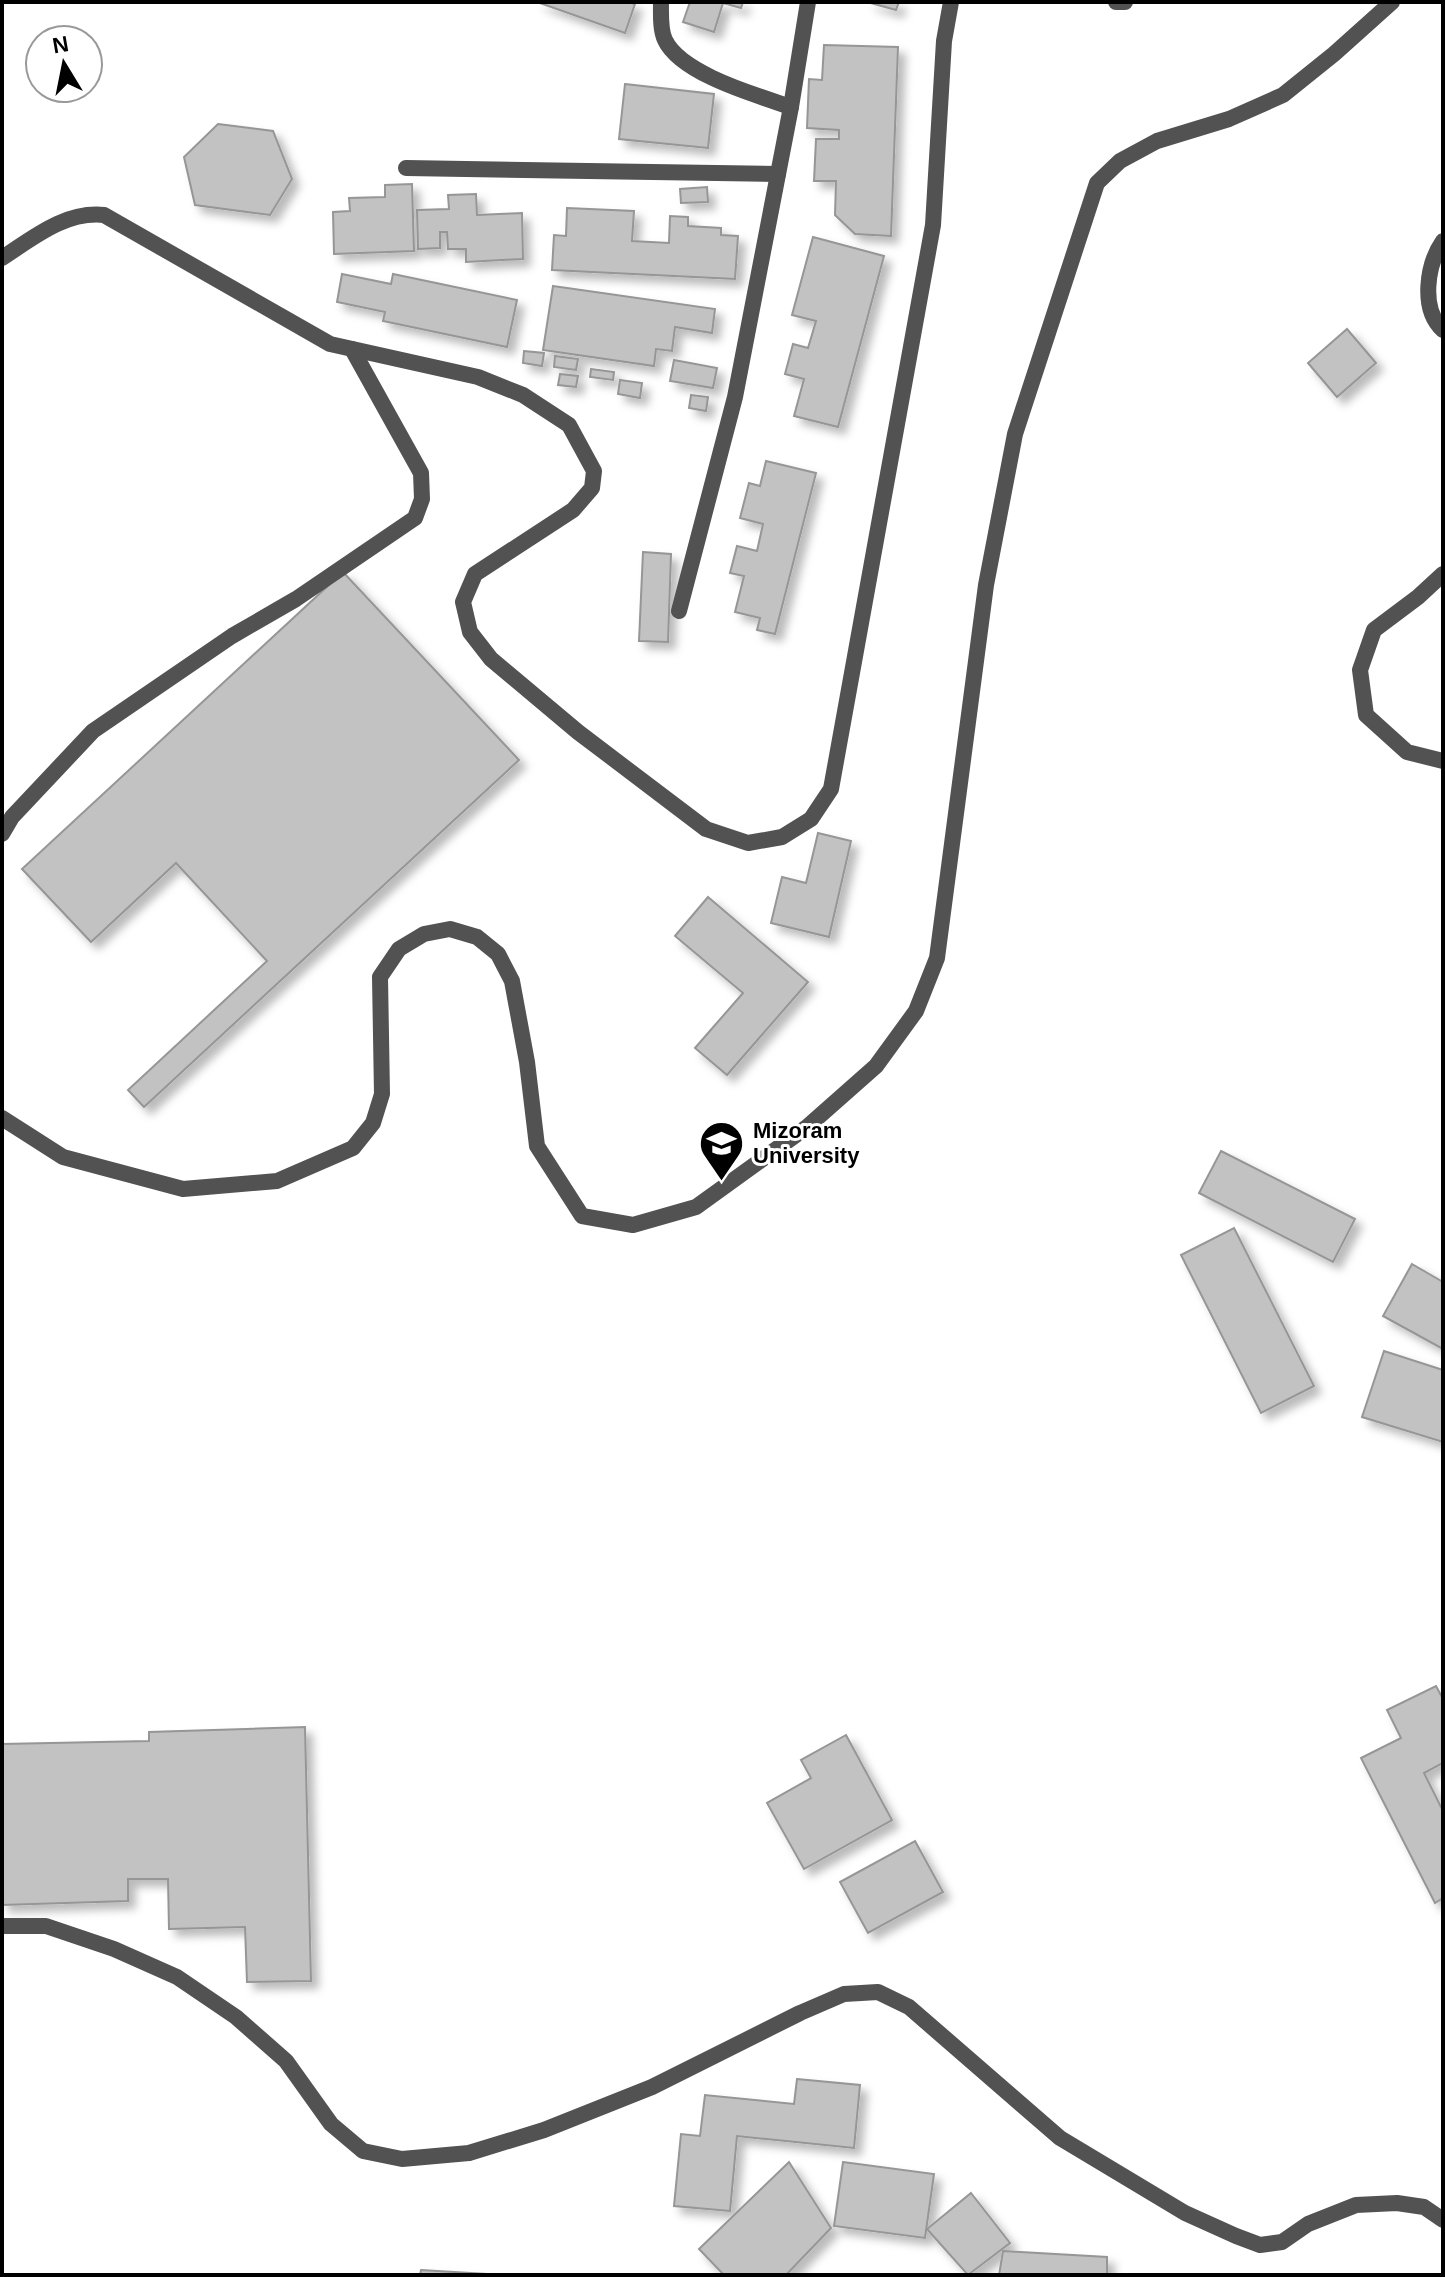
<svg xmlns="http://www.w3.org/2000/svg" width="1445" height="2277" viewBox="0 0 1445 2277" font-family="Helvetica,sans-serif">
  <style>
    .building { fill: #c2c2c2; stroke: #969696; stroke-width: 2; filter: url(#shadow) }
    .lines { fill: none; stroke-linecap: round; stroke-linejoin: round }
    .minor { stroke: #525252; stroke-width: 16 }
    .labels { text-anchor: middle; dominant-baseline: central; stroke-width: 6; stroke-linejoin: round; paint-order: stroke }
    .poi-label { font-size: 22px; font-weight: bold; fill: #000; stroke: #fff; text-anchor: start }
  </style>
  <defs>
    <filter id="shadow"><feDropShadow dx="7" dy="7" stdDeviation="4" flood-color="#0004"/></filter>
  </defs>
  <rect width="100%" height="100%" fill="#fff"/>
  <g class="building">
    <polygon points="537,2 628,2 635,4 625,33"/>
    <polygon points="690,2 743,2 741,8 723,3 714,32 683,22"/>
    <polygon points="867,2 899,2 896,10"/>
    <polygon points="824,45 898,47 891,236 855,234 835,215 836,181 814,181 816,139 839,139 839,130 807,128 809,79 822,80"/>
    <polygon points="625,84 714,94 708,148 619,139"/>
    <polygon points="218,124 273,131 292,179 270,215 195,205 184,157"/>
    <polygon points="412,184 414,251 334,254 333,212 350,211 349,198 385,197 385,185"/>
    <polygon points="707,187 708,202 681,203 680,189"/>
    <polygon points="476,194 477,215 522,213 523,259 466,262 466,249 448,249 447,232 440,232 440,248 418,249 417,210 449,209 448,195"/>
    <polygon points="567,208 634,211 632,241 669,243 670,216 688,217 688,226 721,228 721,235 738,236 735,279 552,270 554,235 566,236"/>
    <polygon points="813,237 884,256 838,427 794,416 804,379 785,374 793,344 808,348 816,321 792,315"/>
    <polygon points="342,274 391,284 393,274 517,300 507,347 383,321 385,312 337,302"/>
    <polygon points="553,286 715,309 712,333 675,327 672,351 656,349 654,366 543,350"/>
    <polygon points="1347,329 1376,363 1337,397 1308,363"/>
    <polygon points="524,351 544,353 542,366 523,363"/>
    <polygon points="555,356 578,359 576,370 554,367"/>
    <polygon points="674,360 717,368 713,388 670,381"/>
    <polygon points="591,369 614,372 613,380 590,377"/>
    <polygon points="560,374 578,376 576,387 558,385"/>
    <polygon points="620,380 642,383 640,398 618,394"/>
    <polygon points="691,395 708,397 706,411 689,408"/>
    <polygon points="766,461 816,473 775,634 757,630 760,618 735,612 744,576 730,573 737,546 757,551 763,524 740,518 749,483 760,486"/>
    <polygon points="643,552 671,554 668,642 639,641"/>
    <polygon points="343,572 519,760 144,1107 128,1090 267,961 176,863 91,942 22,869"/>
    <polygon points="818,833 851,841 829,937 771,923 782,877 806,883"/>
    <polygon points="708,897 808,982 727,1075 695,1048 743,993 675,936"/>
    <polygon points="1221,1151 1355,1219 1333,1262 1199,1193"/>
    <polygon points="1234,1228 1314,1386 1261,1413 1181,1255"/>
    <polygon points="1412,1264 1443,1282 1443,1349 1383,1316"/>
    <polygon points="1384,1351 1443,1370 1443,1442 1362,1417"/>
    <polygon points="1436,1686 1443,1699 1443,1763 1424,1773 1443,1811 1443,1898 1435,1903 1361,1758 1401,1738 1387,1710"/>
    <polygon points="305,1727 311,1981 247,1982 245,1927 169,1929 168,1879 128,1879 128,1901 2,1905 2,1744 149,1741 149,1732"/>
    <polygon points="846,1735 892,1820 804,1869 767,1803 811,1778 801,1760"/>
    <polygon points="915,1841 943,1892 868,1933 840,1882"/>
    <polygon points="797,2079 860,2085 854,2148 737,2136 730,2211 674,2206 681,2134 700,2136 705,2095 794,2104"/>
    <polygon points="789,2162 831,2228 786,2275 724,2275 699,2249"/>
    <polygon points="843,2162 934,2174 925,2238 834,2226"/>
    <polygon points="971,2193 1010,2243 968,2275 927,2229"/>
    <polygon points="1003,2251 1107,2257 1107,2275 999,2275"/>
    <polygon points="421,2270 504,2275 420,2275"/>
  </g>
  <g class="lines">
    <g class="minor">
      <path d="M661,2c0,11 -1,28 4,38 16,34 91,55 126,67"/>
      <polyline points="1116,2 1125,2"/>
      <polyline points="406,168 778,174"/>
      <path d="M1443,241c-16,23 -23,68 0,89"/>
      <path d="M2,258c31,-20 63,-47 102,-43l226,129 148,33 45,18 46,30 25,46 -2,17 -19,22 -98,64 -12,28 7,30 21,27 87,73 128,97 42,14 34,-6 29,-18 20,-30 102,-564 11,-184 7,-39"/>
      <polyline points="1443,574 1418,597 1374,630 1360,670 1366,715 1407,752 1443,761"/>
      <polyline points="679,611 735,397 791,107 808,2"/>
      <polyline points="2,834 12,817 93,731 232,636 296,599 415,518 422,499 421,473 352,349"/>
      <polyline points="2,1118 63,1157 183,1189 277,1181 353,1148 373,1123 382,1094 380,977 399,949 424,934 450,929 477,937 498,954 512,981 527,1062 537,1146 582,1216 633,1225 696,1207 807,1127 876,1066 916,1011 937,958 986,585 1015,434 1097,183 1120,161 1157,141 1229,119 1283,95 1334,54 1392,2"/>
      <polyline points="2,1926 46,1926 114,1949 177,1977 236,2017 286,2061 331,2124 363,2151 402,2159 469,2153 544,2130 652,2087 800,2013 844,1994 878,1992 909,2007 1060,2138 1185,2213 1236,2236 1260,2245 1282,2242 1308,2224 1356,2205 1397,2203 1424,2207 1443,2220"/>
    </g>
  </g>
  <defs>
    <symbol id="university-pin" viewBox="-11 -11 22 30"><path d="M0 17L-7.5 6A9.5 9.5 0 1 1 7.5 6Z" fill="#000" stroke="#fff"/><path d="M0-5L7-2L0 1L-7-2ZM-4 1L0 2.5L4 1V4Q0 6-4 4Z" fill="#fff"/></symbol>
  </defs>
  <g fill-rule="evenodd">
    <use href="#university-pin" x="696" y="1118" width="51" height="69"/>
  </g>
  <g class="labels">
    <g class="poi-label">
      <text x="753" y="1130">Mizoram<tspan x="753" dy="25">University</tspan></text>
    </g>
  </g>
  <rect width="1445" height="2277" fill="none" stroke="#000000" stroke-width="8"/>
  <g transform="translate(64 64) rotate(350)"><circle r="38" fill="#ffffff" stroke="#999999" stroke-width="2"/>
  <path d="M0-6L14 30L0 20L-14 30Z" fill="#000000"/>
  <text y="-12" font-size="22" font-weight="bold" text-anchor="middle" fill="#000000">N</text>
  </g>
</svg>
